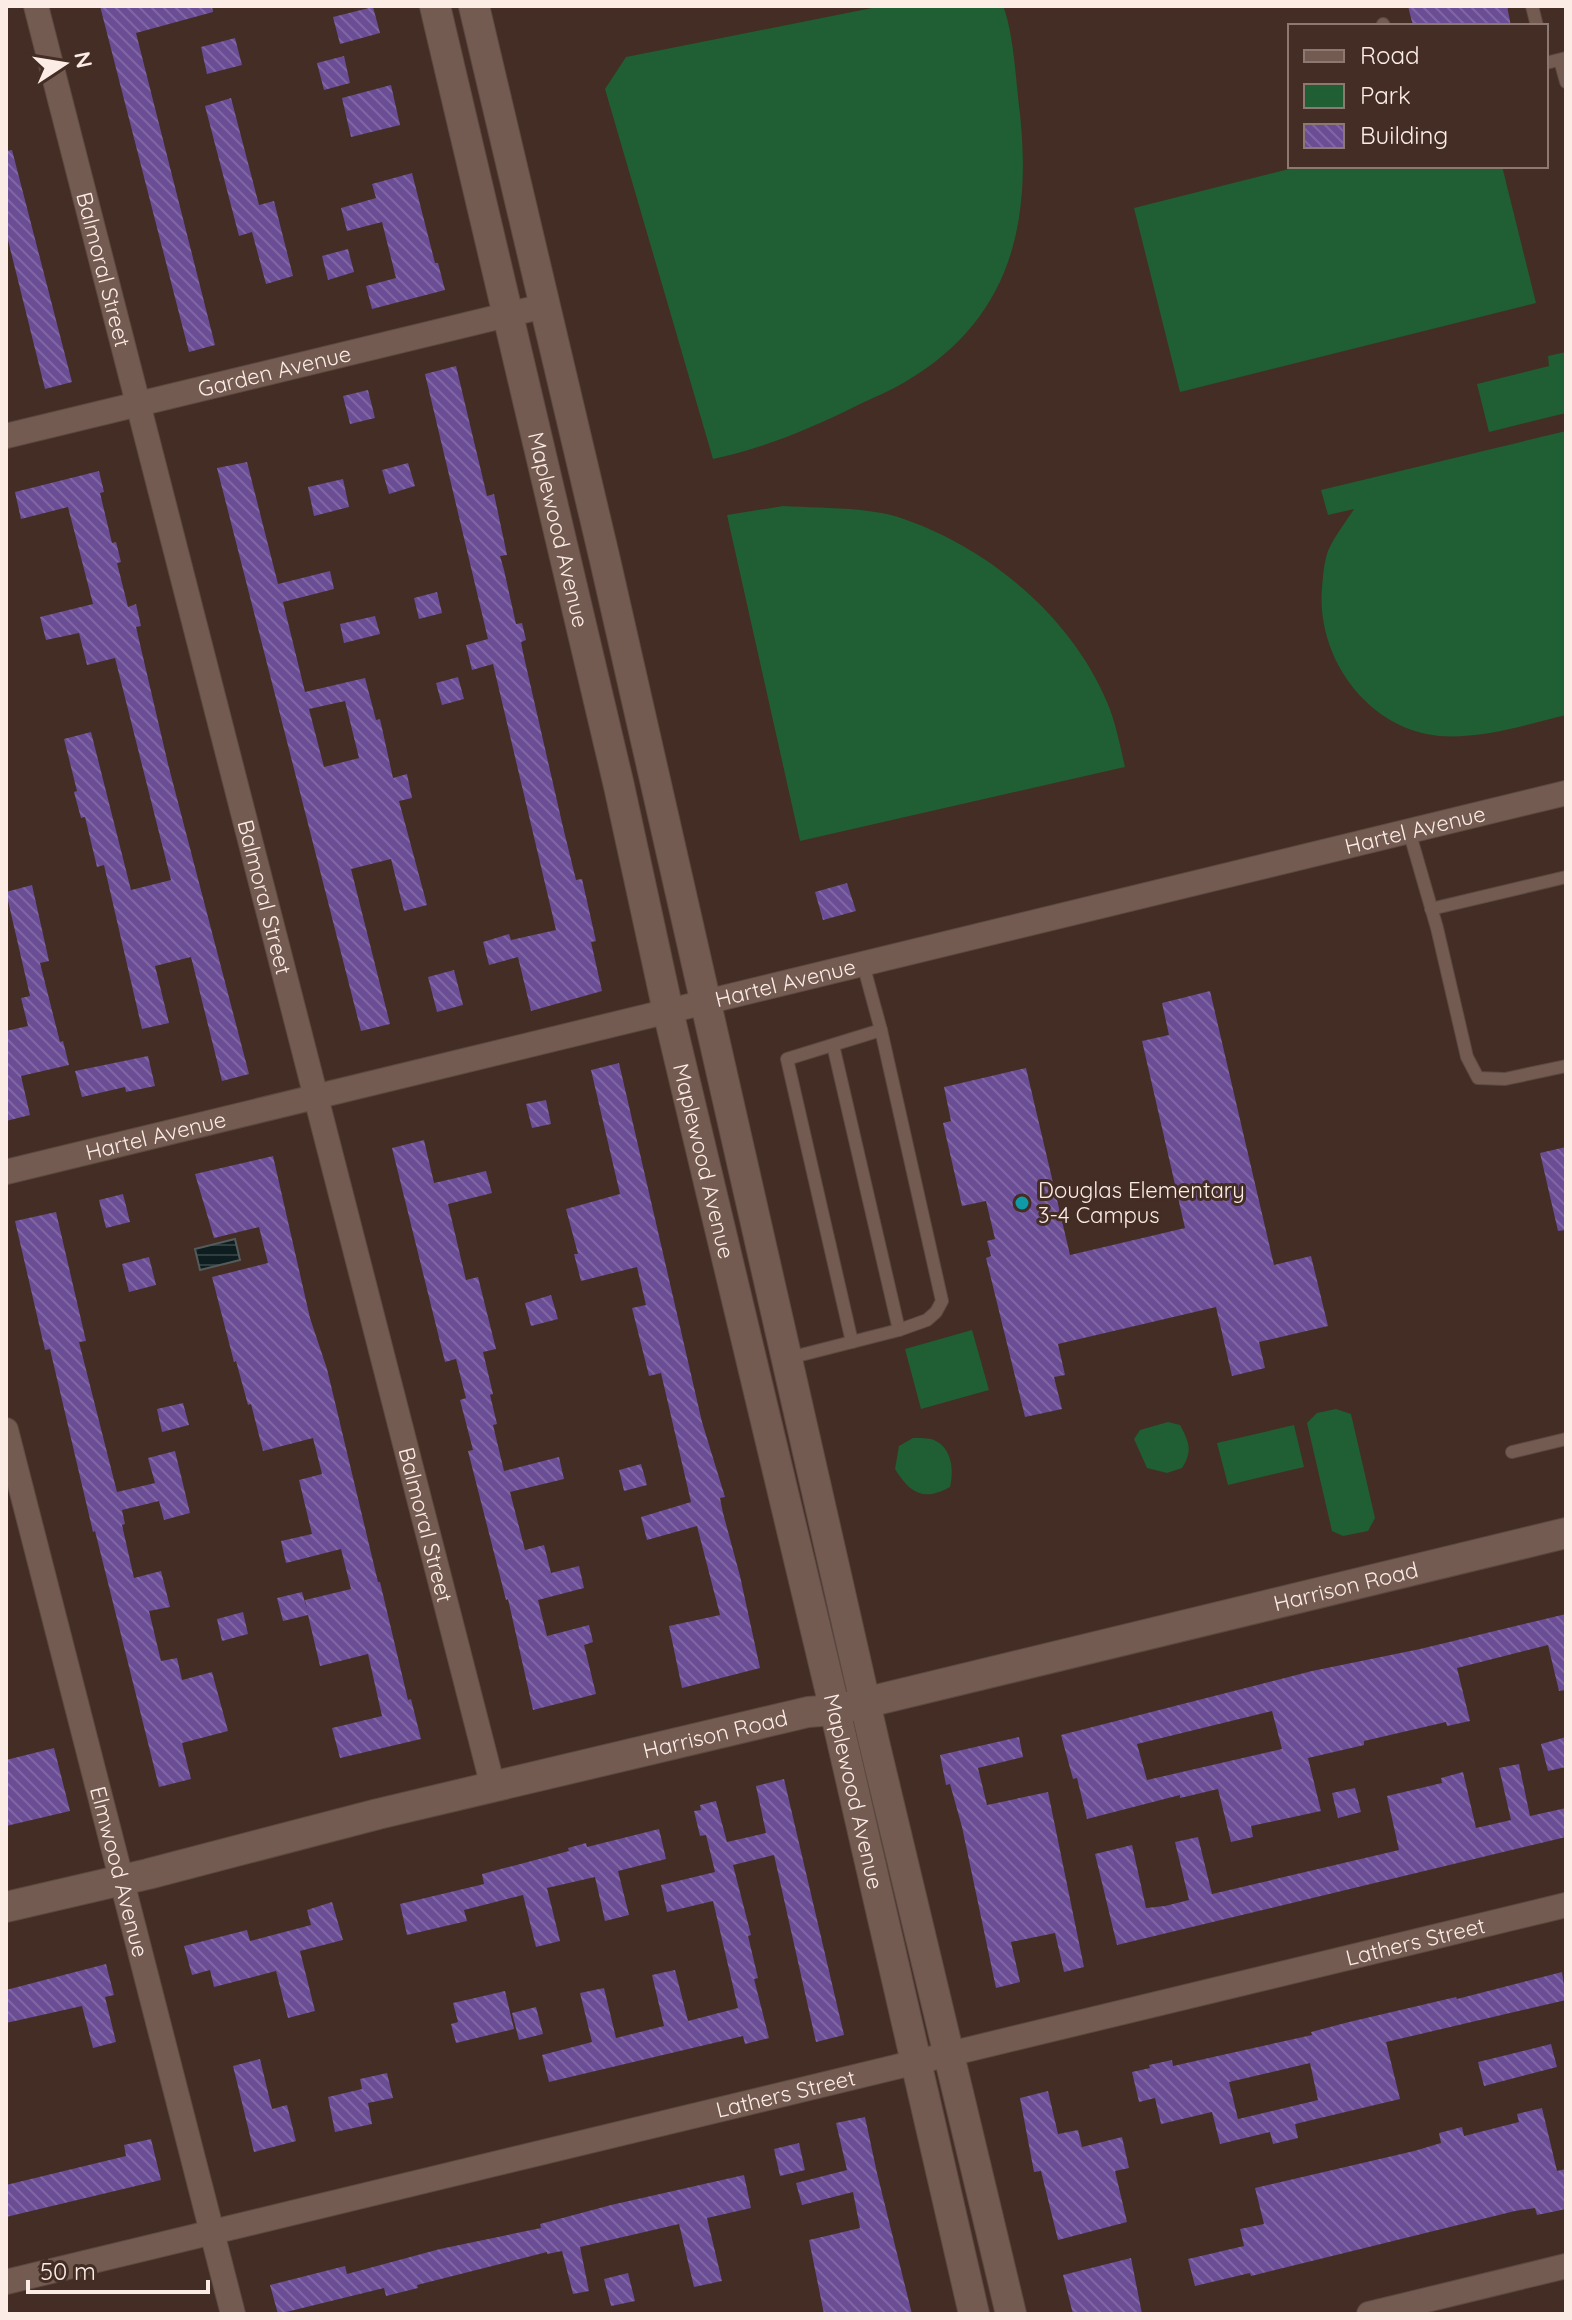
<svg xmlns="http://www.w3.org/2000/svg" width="1572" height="2320" viewBox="0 0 1572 2320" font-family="Quicksand,sans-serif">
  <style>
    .park { fill: #205e33 }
    .water { fill: url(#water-rules); stroke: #545b5b; stroke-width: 2 }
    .building { fill: url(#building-back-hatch); fill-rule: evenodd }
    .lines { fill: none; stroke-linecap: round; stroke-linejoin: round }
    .service-casing { stroke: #5b4941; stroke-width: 14 }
    .minor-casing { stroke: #5b4941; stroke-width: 26 }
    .tertiary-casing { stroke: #5b4941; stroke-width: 32 }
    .service { stroke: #745b51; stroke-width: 12 }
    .minor { stroke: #745b51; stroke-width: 24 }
    .tertiary { stroke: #745b51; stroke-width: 30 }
    .culture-dot { fill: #0f9aa8; stroke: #442d24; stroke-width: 3 }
    .labels { text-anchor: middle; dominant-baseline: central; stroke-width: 6; stroke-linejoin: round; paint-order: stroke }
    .street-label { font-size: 22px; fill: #fbece6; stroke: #442d24 }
    .poi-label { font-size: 22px; fill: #fbece6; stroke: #442d24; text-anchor: start }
  </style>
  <defs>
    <pattern id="water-rules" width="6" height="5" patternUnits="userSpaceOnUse" patternTransform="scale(2)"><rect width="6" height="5" fill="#0d1d20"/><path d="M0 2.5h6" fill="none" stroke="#313e40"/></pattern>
    <pattern id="building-back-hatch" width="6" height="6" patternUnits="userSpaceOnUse" patternTransform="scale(2)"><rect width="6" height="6" fill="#6a4d94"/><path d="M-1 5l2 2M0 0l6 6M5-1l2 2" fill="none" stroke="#8067a3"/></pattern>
  </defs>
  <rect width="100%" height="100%" fill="#442d24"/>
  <g class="park">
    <path d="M882,6h121c11,27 13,78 17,108 12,113 -11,207 -115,268 -15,9 -33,16 -49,24 -46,23 -92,42 -143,53l-108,-370 21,-32z"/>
    <polygon points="1301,166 1502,166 1536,303 1180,392 1134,208"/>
    <polygon points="1566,352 1566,413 1489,432 1477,384 1549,366 1548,356"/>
    <path d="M1566,431v284c-41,10 -84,24 -127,21 -72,-7 -123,-79 -117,-148 1,-12 2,-26 6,-37 6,-14 17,-28 26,-42l-26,6 -7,-25z"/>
    <path d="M783,506c33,2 83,1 115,11 89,29 173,99 209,185 9,21 13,44 18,65l-325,74 -73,-326z"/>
    <polygon points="972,1330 989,1390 921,1409 905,1349"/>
    <polygon points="1336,1409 1351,1414 1375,1518 1368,1531 1343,1536 1332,1531 1307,1423 1317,1413"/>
    <path d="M1168,1422l12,3c9,17 13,26 2,43l-15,5 -20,-5 -13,-29 6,-9z"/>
    <polygon points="1294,1425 1304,1467 1228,1485 1217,1443"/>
    <path d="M913,1438c6,0 16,0 21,2 18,8 20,30 16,47 -27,15 -40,6 -55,-18l4,-23z"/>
  </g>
  <polygon class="water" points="235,1239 240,1260 200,1270 195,1249"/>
  <g class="building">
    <polygon points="100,6 212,6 213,12 136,33 215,345 189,352"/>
    <polygon points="1408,6 1507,6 1511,26 1413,26"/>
    <polygon points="373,7 380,33 340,44 333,17"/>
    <polygon points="235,38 242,65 207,74 201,47"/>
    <polygon points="344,56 350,83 324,90 317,63"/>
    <polygon points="391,85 400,125 351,137 342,98"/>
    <polygon points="231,98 259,205 274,201 293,276 266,284 252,232 239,236 205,106"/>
    <polygon points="12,150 72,382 45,389 6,232 6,151"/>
    <polygon points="412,173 435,263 438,263 445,290 372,309 366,286 396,278 382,222 347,231 341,208 376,198 372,184"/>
    <polygon points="348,249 354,272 328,280 322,256"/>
    <polygon points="456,366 487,496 494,494 507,555 500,556 504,570 516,624 522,623 526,640 521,642 524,657 563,827 576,880 582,879 596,941 591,942 602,991 531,1011 518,957 489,965 483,942 509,934 511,940 556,930 493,664 472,670 466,645 488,639 425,374"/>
    <polygon points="368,390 375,418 350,424 343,396"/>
    <path d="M247,462l31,122 52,-13 4,18 -51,13 22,90 60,-14 11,42 4,-1 13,59 14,-4 5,24 -13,3 28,104 -23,6 -13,-52 -40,10 39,155 -29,7 -144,-563zM345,701l14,57 -35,9 -15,-58z"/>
    <polygon points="408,463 415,486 389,494 382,470"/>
    <polygon points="99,471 104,492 100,493 112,543 116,542 121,562 117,563 128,607 136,604 141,626 136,627 168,764 249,1074 222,1081 191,957 155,966 169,1023 142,1029 104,865 97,867 85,817 81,818 74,792 77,791 64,739 91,732 131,890 171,880 115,658 87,665 79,633 46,640 40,617 93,604 68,507 21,519 15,492"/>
    <polygon points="343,479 349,507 314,516 308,487"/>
    <polygon points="437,592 442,613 419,619 414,598"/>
    <polygon points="375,616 380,634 344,643 340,624"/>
    <polygon points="458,677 464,699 442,705 436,683"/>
    <polygon points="847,883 856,911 823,920 815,892"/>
    <polygon points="32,885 49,961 40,963 60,1042 63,1041 69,1065 21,1076 30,1115 6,1121 6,1031 28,1026 21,998 30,996 6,892"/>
    <polygon points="454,970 463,1005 437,1012 428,977"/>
    <polygon points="1210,991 1274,1265 1311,1256 1328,1326 1259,1342 1265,1368 1232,1376 1216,1307 1058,1344 1065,1375 1054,1377 1062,1409 1025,1417 986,1258 991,1256 987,1241 995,1239 986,1201 962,1206 943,1123 951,1121 944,1087 1026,1068 1070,1255 1185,1228 1142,1041 1169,1035 1162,1003"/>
    <polygon points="148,1056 155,1086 126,1092 125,1087 82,1097 75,1071"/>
    <polygon points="619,1063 702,1422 725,1497 720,1498 723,1513 740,1576 760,1668 682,1688 669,1626 720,1615 697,1526 647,1540 641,1517 691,1502 661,1373 649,1376 632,1308 646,1305 637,1267 581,1281 574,1254 578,1254 566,1209 620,1194 591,1070"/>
    <polygon points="546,1100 551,1124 532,1128 526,1104"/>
    <polygon points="424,1140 434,1183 486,1171 492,1193 448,1204 466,1280 478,1277 496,1349 483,1352 493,1394 490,1395 497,1424 493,1425 504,1471 559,1457 564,1479 510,1492 525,1550 544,1545 551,1573 579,1566 584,1588 538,1600 547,1636 589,1625 593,1642 584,1645 596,1694 533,1710 508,1599 506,1600 468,1451 473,1450 460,1400 466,1398 456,1359 445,1362 392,1148"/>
    <polygon points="1566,1147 1566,1230 1558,1231 1540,1153"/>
    <polygon points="273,1156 310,1318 327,1369 378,1582 380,1582 408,1700 411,1699 421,1739 340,1758 332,1728 382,1716 368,1654 320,1666 308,1615 283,1621 277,1598 302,1592 307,1609 305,1600 351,1589 341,1549 286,1563 281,1541 312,1534 299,1480 322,1474 313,1438 263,1451 251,1404 248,1405 236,1361 234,1362 212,1277 268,1263 259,1227 214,1238 195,1174"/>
    <polygon points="123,1194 130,1222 106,1228 99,1200"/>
    <polygon points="56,1212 86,1341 79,1342 117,1492 155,1483 148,1458 175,1451 190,1513 164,1520 159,1501 122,1510 125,1524 122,1525 134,1578 161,1571 170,1607 149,1611 161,1661 177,1658 182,1680 212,1672 228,1731 182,1743 191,1779 159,1787 95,1531 93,1532 50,1349 45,1350 15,1221"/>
    <polygon points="149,1257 156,1285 129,1292 122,1264"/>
    <polygon points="551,1295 558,1319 531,1326 525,1303"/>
    <polygon points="183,1403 189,1425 162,1432 157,1409"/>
    <polygon points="641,1464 647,1485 624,1491 619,1470"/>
    <polygon points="243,1612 248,1634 222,1641 217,1619"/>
    <path d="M1566,1614v76l-7,1 -11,-46 -91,23 13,53 -23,5 -1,-4 -82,19v4l-56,13 13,53 -70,15 2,11 -22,5 -13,-53 -38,9v-3l-93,24 -10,-41 -4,1 -12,-44 251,-64 108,-22zM1272,1711l10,38 -135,31 -10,-36z"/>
    <polygon points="1019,1737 1023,1757 978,1768 987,1805 1048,1792 1084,1967 1064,1972 1055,1933 1011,1942 1020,1982 996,1988 962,1827 950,1784 946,1785 940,1755"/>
    <polygon points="1566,1737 1566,1767 1548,1771 1541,1744"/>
    <polygon points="54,1748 70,1811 6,1826 6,1760"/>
    <polygon points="1519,1764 1530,1816 1566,1808 1566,1837 1117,1945 1095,1854 1132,1845 1146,1908 1165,1906 1189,1900 1175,1842 1198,1837 1212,1894 1399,1850 1387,1796 1442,1783 1441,1778 1463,1772 1476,1828 1511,1820 1499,1768"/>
    <polygon points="784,1779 844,2035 816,2042 774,1855 733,1865 751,1935 748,1936 758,1978 754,1979 769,2038 745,2044 743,2036 549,2082 542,2055 592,2042 580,1993 604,1988 616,2038 664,2026 652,1975 675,1970 688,2021 738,2008 713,1901 667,1912 661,1885 715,1872 706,1835 700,1836 694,1811 701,1810 700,1805 716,1801 727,1842 766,1833 756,1786"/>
    <polygon points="1355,1788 1361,1812 1338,1818 1332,1793"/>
    <polygon points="659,1829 666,1859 618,1871 629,1915 605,1921 595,1877 547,1888 560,1941 536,1947 523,1895 464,1910 467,1921 407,1935 400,1904 484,1884 482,1874 569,1851 568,1848 586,1843 587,1847"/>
    <polygon points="332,1902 343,1940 300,1951 315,2011 288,2018 276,1971 214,1987 210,1970 192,1975 184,1946 247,1930 250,1941 311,1925 307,1910"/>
    <polygon points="106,1964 114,1995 105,1997 116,2042 93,2048 82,2006 6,2023 6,1990"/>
    <path d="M1562,1972l4,28 -180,42 14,57 -105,25 3,14 -25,6 -3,-12 -50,12 -8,-32 -51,12 -6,-26 -16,4 -7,-30 18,-4 -1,-3 23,-5 1,6 85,-19 54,-12 -1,-3 38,-10 107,-25 1,2zM1310,2063l8,37 -80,19 -9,-37z"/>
    <polygon points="505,1991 514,2029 456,2043 451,2024 458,2022 453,2003"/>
    <polygon points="536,2007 543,2034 519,2040 512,2013"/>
    <polygon points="1551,2044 1557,2067 1484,2086 1478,2062"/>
    <polygon points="260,2059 272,2109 287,2105 296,2141 254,2152 233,2066"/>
    <polygon points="387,2073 393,2098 368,2103 372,2124 335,2132 328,2097 362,2089 360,2079"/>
    <polygon points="1048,2091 1058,2134 1078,2130 1082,2147 1122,2137 1129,2168 1115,2171 1127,2222 1058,2240 1041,2171 1034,2172 1020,2098"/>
    <polygon points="1542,2108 1557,2171 1566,2169 1566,2209 1537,2215 1535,2208 1515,2211 1251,2276 1250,2273 1195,2286 1188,2259 1244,2246 1240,2229 1264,2224 1255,2188 1414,2151 1441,2143 1439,2133 1462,2127 1464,2136 1519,2122 1517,2114"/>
    <polygon points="865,2117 877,2173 912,2314 824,2314 809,2240 860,2228 853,2192 802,2205 796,2183 847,2170 836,2123"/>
    <polygon points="151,2139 161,2180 6,2217 6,2185 126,2156 124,2145"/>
    <polygon points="799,2143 805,2170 780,2176 774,2149"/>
    <polygon points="744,2175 751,2208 707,2218 722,2281 694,2287 679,2224 580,2247 589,2291 573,2294 562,2251 547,2254 547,2252 417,2285 418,2288 386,2296 384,2288 278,2314 270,2285 345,2266 347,2274 440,2249 541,2228 540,2224 611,2205"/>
    <polygon points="1131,2258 1142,2314 1073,2314 1063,2275"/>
    <polygon points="628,2273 635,2301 611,2306 604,2279"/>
  </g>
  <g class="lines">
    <defs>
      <g id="service">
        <polyline points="1532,6 1537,26"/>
        <polyline points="1383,24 1384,26"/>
        <polyline points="1560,60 1566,82"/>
        <polyline points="1546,63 1566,58"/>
        <polyline points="1409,831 1437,928 1467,1057 1478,1078 1505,1079 1566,1066"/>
        <polyline points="1431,909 1566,877"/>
        <polyline points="833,1045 899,1330"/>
        <polyline points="852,1342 787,1059 881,1030"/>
        <polyline points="789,1358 899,1330 927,1320 936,1312 942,1301 881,1030 863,964"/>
        <polyline points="1512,1452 1566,1439"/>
      </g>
      <g id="minor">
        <path id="s1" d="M36,6l457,1781"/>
        <path id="s2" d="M6,436l538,-130"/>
        <path id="s3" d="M6,1172l1560,-379"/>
        <path id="s4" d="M6,1430l227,884"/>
        <path id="s5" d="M6,2282l1560,-377"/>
        <polyline points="1369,2314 1566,2266"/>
      </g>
      <g id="tertiary">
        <path id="s6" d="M435,6l184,780 49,225 167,699 139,604"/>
        <polyline points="474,6 605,560 874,1742 1011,2314"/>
        <path id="s7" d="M6,1907l142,-33 230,-60 430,-102 27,-2 731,-177"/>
      </g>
    </defs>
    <use href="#service" class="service-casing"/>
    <use href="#minor" class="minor-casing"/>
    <use href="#tertiary" class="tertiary-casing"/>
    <use href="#service" class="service"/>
    <use href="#minor" class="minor"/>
    <use href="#tertiary" class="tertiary"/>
  </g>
  <circle class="culture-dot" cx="1022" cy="1203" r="8"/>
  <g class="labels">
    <g class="street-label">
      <text stroke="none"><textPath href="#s1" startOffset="272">Balmoral Street</textPath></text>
      <text stroke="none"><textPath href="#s2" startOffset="276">Garden Avenue</textPath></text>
      <text stroke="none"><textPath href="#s6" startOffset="538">Maplewood Avenue</textPath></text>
      <text stroke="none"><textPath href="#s3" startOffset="1450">Hartel Avenue</textPath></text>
      <text stroke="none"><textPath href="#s1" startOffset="920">Balmoral Street</textPath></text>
      <text stroke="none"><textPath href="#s3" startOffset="802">Hartel Avenue</textPath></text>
      <text stroke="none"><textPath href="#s3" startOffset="154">Hartel Avenue</textPath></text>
      <text stroke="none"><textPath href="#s6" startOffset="1186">Maplewood Avenue</textPath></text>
      <text stroke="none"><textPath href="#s1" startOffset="1568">Balmoral Street</textPath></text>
      <text stroke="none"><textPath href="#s7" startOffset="1378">Harrison Road</textPath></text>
      <text stroke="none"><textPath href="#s7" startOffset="730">Harrison Road</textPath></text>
      <text stroke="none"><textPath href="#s6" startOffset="1834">Maplewood Avenue</textPath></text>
      <text stroke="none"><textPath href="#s4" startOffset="456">Elmwood Avenue</textPath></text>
      <text stroke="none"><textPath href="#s5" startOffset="1450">Lathers Street</textPath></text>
      <text stroke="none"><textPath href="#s5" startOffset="802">Lathers Street</textPath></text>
    </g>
    <g class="poi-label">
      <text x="1038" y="1190">Douglas Elementary<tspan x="1038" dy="25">3-4 Campus</tspan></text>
    </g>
  </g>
  <rect width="1572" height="2320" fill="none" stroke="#fbece6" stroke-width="16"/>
  <rect x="1288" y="24" width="260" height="144" fill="#442d24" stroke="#8d7972" stroke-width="2"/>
  <rect x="1304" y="50" width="40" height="12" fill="#745b51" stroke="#8d7972" stroke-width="2"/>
  <text x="1360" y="64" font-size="24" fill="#fbece6">Road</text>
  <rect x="1304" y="84" width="40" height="24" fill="#205e33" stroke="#8d7972" stroke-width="2"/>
  <text x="1360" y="104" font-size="24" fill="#fbece6">Park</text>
  <rect x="1304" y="124" width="40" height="24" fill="url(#building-back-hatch)" stroke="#8d7972" stroke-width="2"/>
  <text x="1360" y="144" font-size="24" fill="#fbece6">Building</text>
  <g transform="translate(64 64) rotate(78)" stroke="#442d24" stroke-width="6" paint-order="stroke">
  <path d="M0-6L14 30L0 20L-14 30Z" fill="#fbece6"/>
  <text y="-12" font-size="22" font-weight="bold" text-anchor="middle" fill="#fbece6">N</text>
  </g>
  <path d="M28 2280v12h180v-12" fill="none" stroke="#fbece6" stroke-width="4"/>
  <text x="40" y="2280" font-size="24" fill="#fbece6" stroke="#442d24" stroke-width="6" paint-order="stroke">50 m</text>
</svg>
